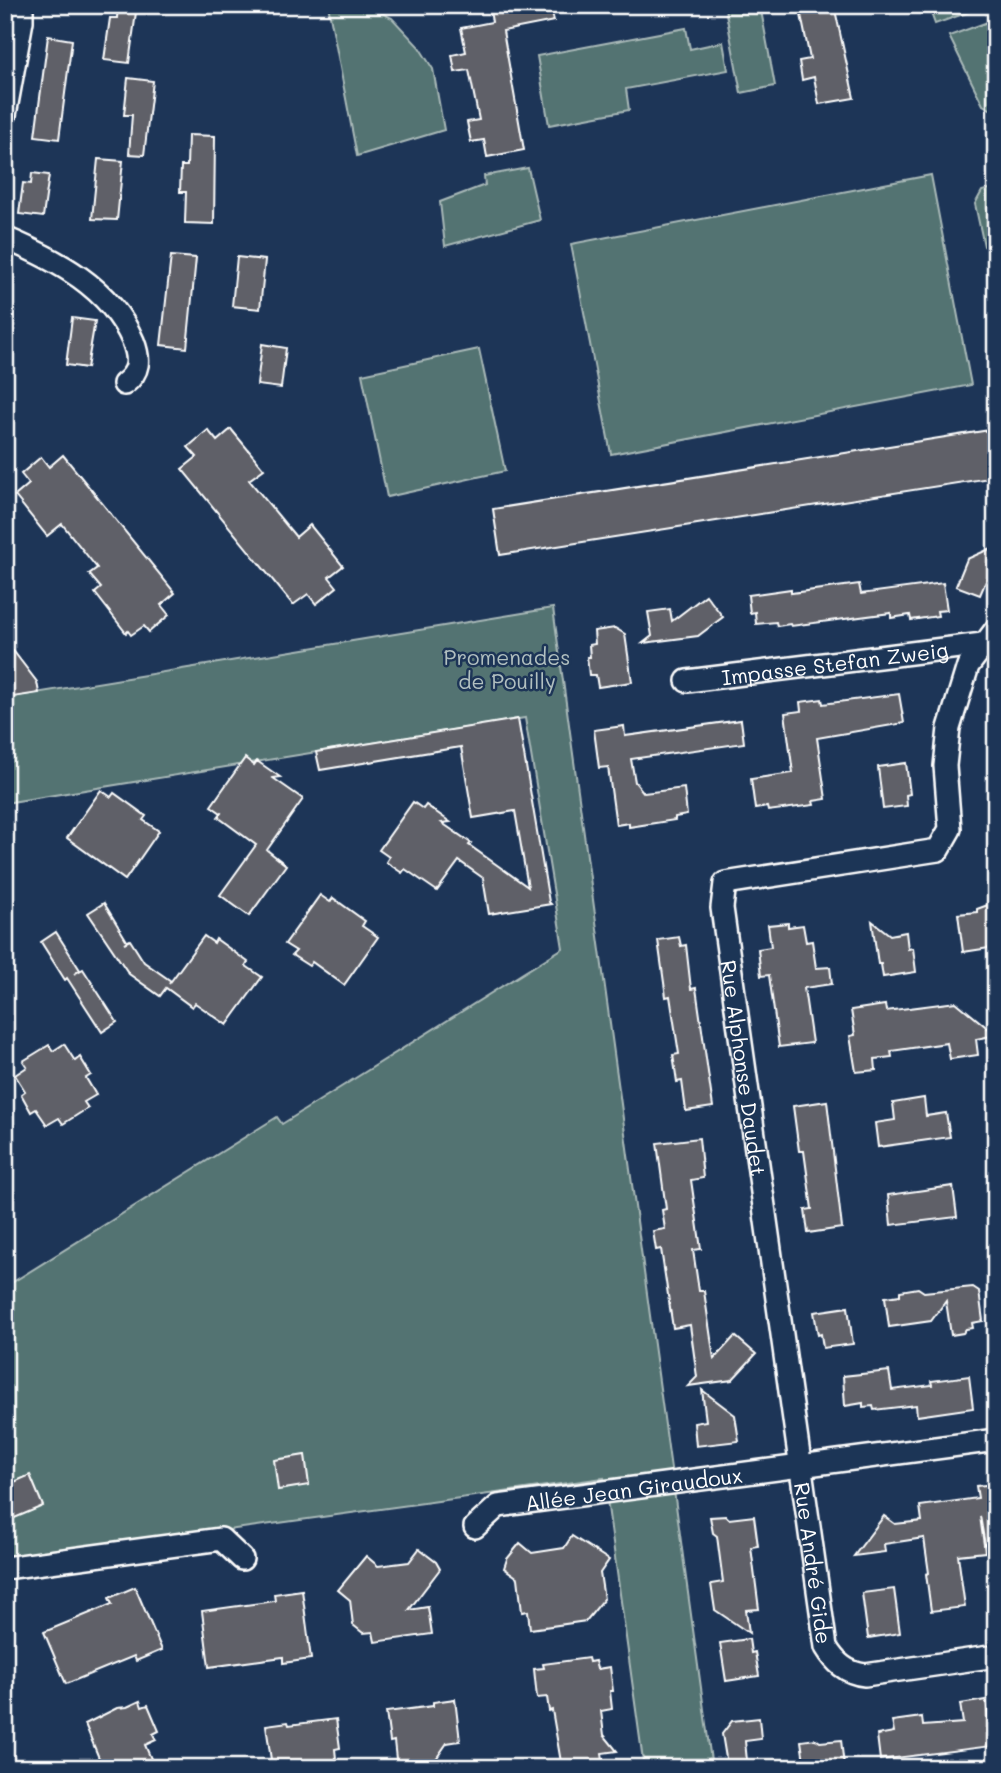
<svg xmlns="http://www.w3.org/2000/svg" width="1001" height="1773" viewBox="0 0 1001 1773" font-family="Mali,sans-serif">
  <style>
    .green { fill: #537372; stroke: #a9b9b8; stroke-width: 2 }
    .building { fill: #5e6068; stroke: #fff; stroke-width: 2 }
    .lines { fill: none; stroke-linecap: round; stroke-linejoin: round }
    .minor-casing { stroke: #fff; stroke-width: 26 }
    .minor { stroke: #1d3557; stroke-width: 21 }
    .labels { text-anchor: middle; dominant-baseline: central; stroke-width: 5; stroke-linejoin: round; paint-order: stroke }
    .park-label { font-size: 21px; fill: #b2c0c0; stroke: #1d3557 }
    .street-label { font-size: 21px; fill: #fff; stroke: #1d3557 }
  </style>
  <rect width="100%" height="100%" fill="#1d3557"/>
  <filter id="ink" filterUnits="userSpaceOnUse"><feTurbulence type="fractalNoise" baseFrequency=".0143" numOctaves="2"/><feDisplacementMap in="SourceGraphic" scale="14" xChannelSelector="R" yChannelSelector="G"/><feConvolveMatrix kernelMatrix="1 2 1 2 8 2 1 2 1" color-interpolation-filters="sRGB"/></filter>
  <g filter="url(#ink)">
    <g class="green">
      <polygon points="328,5 366,5 392,18 419,47 433,69 444,130 357,156"/>
      <polygon points="741,5 760,5 775,86 741,93 725,8"/>
      <polygon points="928,5 989,5 935,24"/>
      <polygon points="996,19 996,109 992,110 983,105 949,36"/>
      <polygon points="686,28 690,49 723,42 728,70 626,89 629,110 549,125 537,56"/>
      <polygon points="528,168 540,220 445,246 440,202 485,185 484,176"/>
      <polygon points="931,175 971,385 611,454 571,244"/>
      <polygon points="996,187 996,256 984,246 975,204 982,191"/>
      <polygon points="479,349 505,471 387,497 362,374"/>
      <polygon points="553,608 712,1768 644,1768 604,1478 5,1561 5,1287 277,1117 282,1124 563,948 525,718 5,803 5,698"/>
    </g>
    <g class="building">
      <polygon points="118,5 137,5 129,63 104,60 110,18 117,18"/>
      <polygon points="489,5 550,5 554,21 503,31 524,150 487,157 484,140 471,142 467,122 479,120 469,70 455,72 452,55 466,52 461,28 492,22"/>
      <polygon points="799,5 834,5 854,98 819,104 814,77 802,80 799,61 810,59"/>
      <polygon points="48,36 72,40 59,139 35,136"/>
      <polygon points="128,78 153,81 144,155 129,154 132,115 124,115"/>
      <polygon points="188,135 215,136 214,224 185,223 186,192 180,192 181,166 187,166"/>
      <polygon points="98,159 123,161 117,220 92,219"/>
      <polygon points="32,173 49,175 43,217 19,214 23,183 31,184"/>
      <polygon points="171,256 196,258 187,348 161,345"/>
      <polygon points="237,257 265,260 260,309 232,306"/>
      <polygon points="72,318 95,321 87,368 66,365"/>
      <polygon points="262,344 286,348 281,388 257,385"/>
      <polygon points="231,429 264,469 249,480 296,537 310,525 343,566 329,577 337,587 316,604 308,594 293,605 182,469 197,457 188,447 208,430 217,441"/>
      <polygon points="996,429 996,477 500,555 493,509"/>
      <polygon points="63,455 175,593 161,605 169,615 149,632 144,626 131,635 128,631 126,633 95,593 101,588 89,574 97,568 62,524 47,536 15,496 29,484 21,474 41,457 49,467"/>
      <polygon points="996,546 996,577 986,581 980,595 956,586 967,559"/>
      <polygon points="943,583 947,610 937,611 938,616 911,620 910,615 891,618 891,613 791,626 790,624 777,626 776,622 756,624 755,612 750,613 748,595 791,589 791,593 859,584 861,594"/>
      <polygon points="706,595 723,617 698,636 643,643 652,636 648,612 670,609 672,621"/>
      <polygon points="615,628 625,634 632,682 598,687 596,675 589,675 587,657 590,657 589,645 595,644 594,631"/>
      <polygon points="5,640 37,682 39,693 13,697 5,690"/>
      <polygon points="899,694 904,723 817,738 826,799 813,801 814,805 768,811 767,807 755,809 751,779 793,773 785,713 801,711 800,702 822,699 823,704"/>
      <polygon points="518,719 549,902 551,904 489,914 483,878 459,861 437,891 405,869 402,873 386,862 389,857 379,850 413,802 423,809 426,805 450,822 442,823 471,843 469,845 528,887 515,811 473,818 461,747 320,770 316,752"/>
      <polygon points="741,720 744,743 631,759 635,782 644,793 684,788 687,815 675,817 675,820 629,827 629,823 616,825 608,767 599,768 594,730 624,726 625,736"/>
      <polygon points="245,758 254,765 257,761 280,777 273,778 303,799 267,850 286,865 249,916 220,895 256,845 218,817 221,813 211,806"/>
      <polygon points="906,763 910,794 906,795 907,806 883,809 878,767"/>
      <polygon points="101,790 111,797 114,793 146,816 143,820 159,831 125,880 67,838"/>
      <polygon points="320,895 330,902 333,898 365,921 362,926 378,937 344,985 312,962 309,966 292,955 296,951 285,944"/>
      <polygon points="996,902 996,947 963,952 958,914 977,912 977,909"/>
      <polygon points="104,903 127,941 124,943 130,940 144,962 171,981 169,984 204,936 214,943 216,939 248,962 246,966 262,977 227,1025 195,1003 192,1007 166,988 160,996 129,974 88,913"/>
      <polygon points="872,921 890,935 906,932 908,949 913,948 916,972 883,977 881,964 878,964"/>
      <polygon points="788,923 788,927 803,925 806,942 812,941 816,968 830,967 832,984 804,988 812,1043 779,1047 769,975 761,976 758,949 771,947 768,925"/>
      <polygon points="56,932 80,970 74,974 83,969 117,1022 102,1032 67,978 65,980 41,942"/>
      <polygon points="679,937 681,946 686,945 691,989 696,988 713,1107 686,1111 682,1081 677,1082 673,1055 679,1054 670,996 666,997 658,940"/>
      <polygon points="956,1002 996,1035 976,1039 978,1055 950,1059 947,1043 891,1051 892,1057 875,1059 876,1070 856,1072 850,1036 855,1035 851,1010 885,1005 886,1011"/>
      <polygon points="64,1044 75,1061 80,1057 91,1075 86,1078 96,1095 84,1102 88,1108 63,1124 59,1118 47,1125 36,1109 31,1112 21,1094 25,1091 15,1075 27,1067 23,1061 49,1045 53,1051"/>
      <polygon points="924,1098 926,1116 946,1113 950,1137 878,1147 875,1123 895,1120 893,1103"/>
      <polygon points="827,1101 842,1228 808,1233 805,1210 812,1209 804,1151 799,1151 793,1106"/>
      <polygon points="699,1138 703,1178 691,1180 701,1249 693,1250 699,1291 704,1291 714,1359 735,1336 756,1354 732,1380 688,1386 697,1377 690,1325 673,1328 661,1249 656,1250 653,1231 665,1229 662,1210 666,1209 657,1143"/>
      <polygon points="953,1186 957,1217 891,1225 888,1195"/>
      <polygon points="973,1287 979,1291 983,1321 972,1323 973,1328 966,1329 963,1333 951,1335 946,1301 931,1321 889,1327 885,1297 900,1295 900,1291 918,1288 924,1292"/>
      <polygon points="848,1307 853,1344 823,1348 821,1334 818,1335 814,1312"/>
      <polygon points="889,1371 892,1390 932,1385 931,1381 969,1376 973,1408 917,1416 916,1405 874,1410 873,1406 863,1407 863,1403 845,1406 843,1376"/>
      <polygon points="702,1390 735,1415 739,1441 696,1446 694,1423 706,1421"/>
      <polygon points="305,1455 309,1485 278,1490 274,1460"/>
      <polygon points="30,1475 43,1506 5,1522 5,1486"/>
      <polygon points="996,1484 996,1544 985,1545 980,1516 985,1552 958,1555 965,1607 931,1611 926,1574 929,1573 924,1538 884,1544 885,1552 854,1556 884,1516 895,1524 922,1521 920,1506 978,1498 976,1486"/>
      <polygon points="726,1516 729,1519 754,1516 758,1546 751,1547 759,1609 746,1610 749,1633 715,1610 711,1584 723,1582 717,1536 713,1533 710,1517"/>
      <polygon points="572,1536 609,1560 600,1573 604,1599 586,1621 530,1629 528,1611 522,1612 518,1578 504,1568 507,1559 520,1543 532,1553 564,1548"/>
      <polygon points="419,1549 436,1562 440,1569 409,1610 428,1607 432,1634 375,1642 373,1632 363,1633 353,1625 350,1600 338,1590 366,1556 378,1566 409,1562"/>
      <polygon points="135,1587 162,1650 136,1661 134,1656 66,1684 44,1632 112,1604 109,1598"/>
      <polygon points="894,1589 900,1633 868,1638 862,1593"/>
      <polygon points="302,1590 311,1659 283,1663 283,1657 209,1667 202,1611 275,1601 274,1594"/>
      <polygon points="749,1639 751,1653 755,1652 759,1676 726,1681 720,1643"/>
      <polygon points="588,1658 589,1662 595,1661 597,1669 610,1667 613,1691 610,1691 612,1709 601,1711 604,1735 617,1751 602,1753 604,1768 562,1768 552,1710 549,1711 547,1697 537,1698 534,1669 544,1668 543,1664"/>
      <polygon points="455,1699 460,1741 447,1743 436,1759 437,1768 397,1768 394,1741 390,1742 386,1712 433,1706 433,1702"/>
      <polygon points="986,1700 992,1746 880,1760 877,1735 894,1732 892,1721 922,1717 923,1726 963,1723 960,1704"/>
      <polygon points="140,1701 142,1707 148,1705 159,1731 153,1734 156,1740 145,1745 155,1768 103,1768 85,1724 117,1708 127,1707"/>
      <polygon points="759,1718 761,1739 745,1741 747,1761 727,1764 722,1734 732,1721"/>
      <polygon points="336,1719 340,1748 335,1749 337,1768 289,1768 285,1765 272,1767 266,1725 288,1722 289,1725"/>
      <polygon points="816,1739 820,1742 841,1740 844,1766 805,1768 801,1741"/>
    </g>
    <g class="lines">
      <defs>
        <g id="minor">
          <polyline points="5,115 22,21 22,5"/>
          <path d="M5,238c52,22 105,49 128,103 7,18 7,31 -9,43"/>
          <path id="s1" d="M996,629l-28,37 -19,62 -4,38 5,63 -12,21 -213,33 -3,25 104,739c9,15 20,26 39,28l131,-19"/>
          <path id="s2" d="M687,681l296,-37"/>
          <path id="s3" d="M475,1527l23,-21 498,-66"/>
          <polyline points="5,1568 221,1539 242,1559"/>
        </g>
      </defs>
      <use href="#minor" class="minor-casing"/>
      <use href="#minor" class="minor"/>
    </g>
  </g>
  <g class="labels">
    <g class="park-label">
      <text x="507" y="656">Promenades<tspan x="507" dy="24">de Pouilly</tspan></text>
    </g>
    <g class="street-label">
      <text stroke="none"><textPath href="#s2" startOffset="149">Impasse Stefan Zweig</textPath></text>
      <text stroke="none"><textPath href="#s1" startOffset="639">Rue Alphonse Daudet</textPath></text>
      <text stroke="none"><textPath href="#s3" startOffset="168">Allée Jean Giraudoux</textPath></text>
      <text stroke="none"><textPath href="#s1" startOffset="1139">Rue André Gide</textPath></text>
    </g>
  </g>
  <rect width="1001" height="1773" fill="none" stroke="#1d3557" stroke-width="28"/>
  <rect x="14" y="14" width="973" height="1745" fill="none" stroke="#fff" stroke-width="2.5" filter="url(#ink)"/>
</svg>
